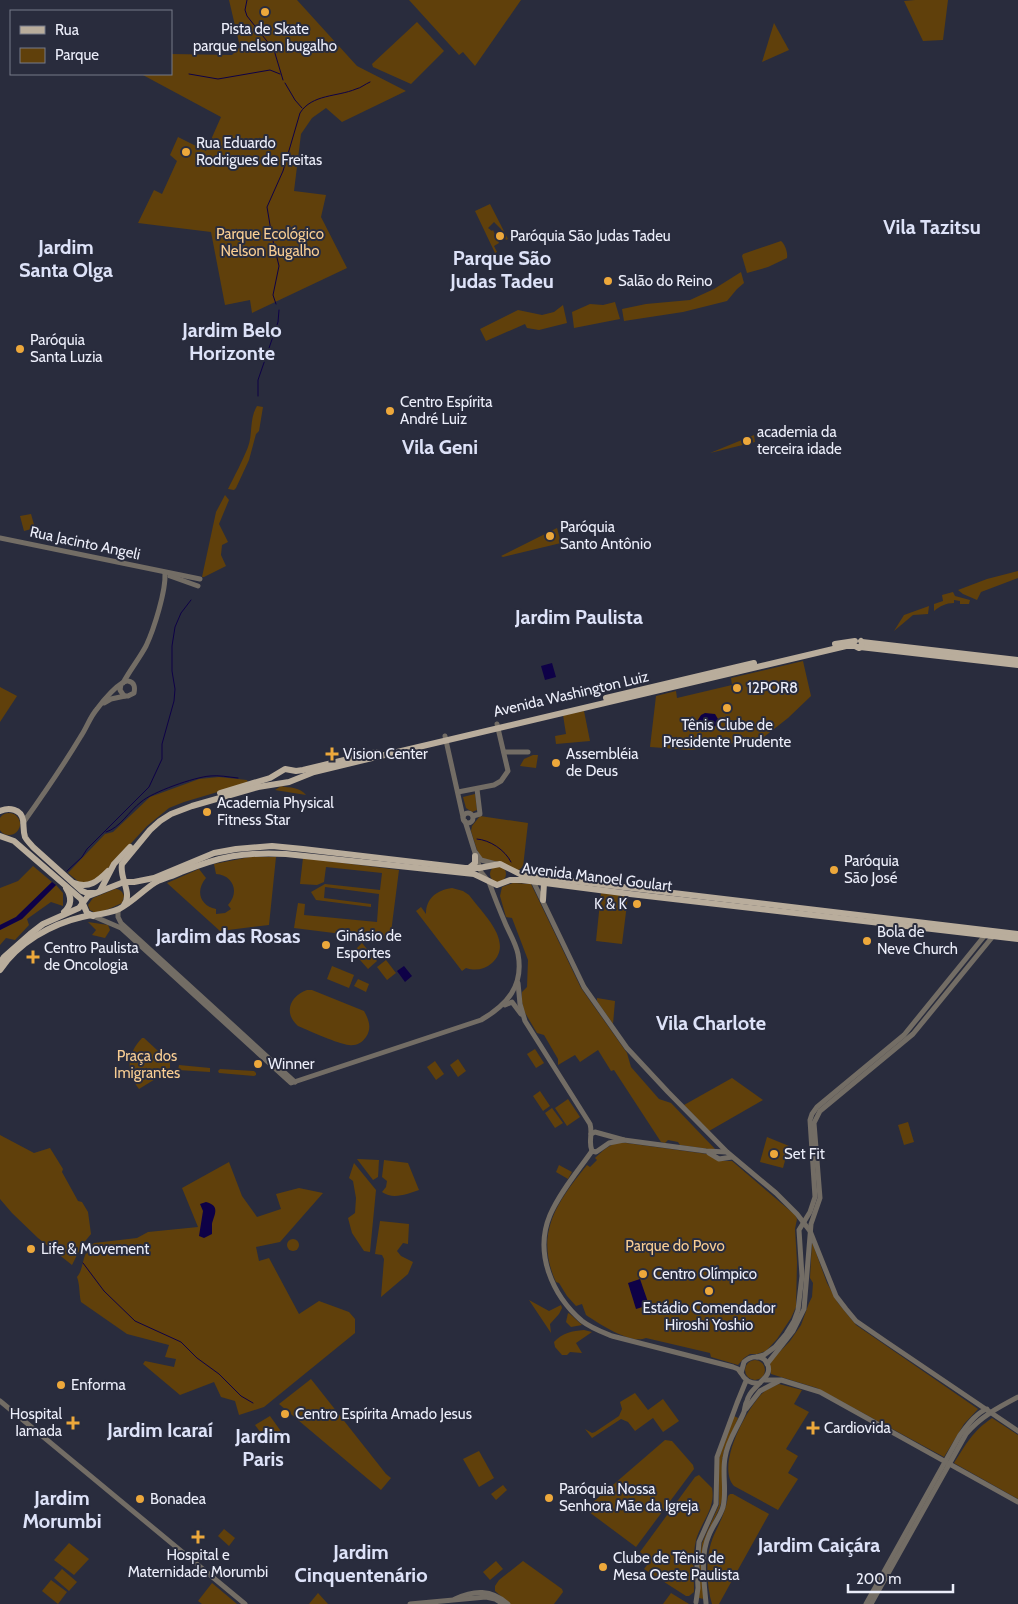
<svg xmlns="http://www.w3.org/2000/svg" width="1018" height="1604" viewBox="0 0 1018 1604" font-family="Cabin,sans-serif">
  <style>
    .green { fill: #60400b }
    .water { fill: #0e0147 }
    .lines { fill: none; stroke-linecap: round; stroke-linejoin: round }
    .stream { stroke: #0e0147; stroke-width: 1 }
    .minor { stroke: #736d65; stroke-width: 5 }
    .major { stroke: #b9ad9c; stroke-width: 6 }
    .poi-dot { fill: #eda83b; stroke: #292c3d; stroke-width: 2 }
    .labels { text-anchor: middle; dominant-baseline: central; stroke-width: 4; stroke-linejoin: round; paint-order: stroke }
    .poi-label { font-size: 15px; fill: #eceefa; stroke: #292c3d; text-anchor: start }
    .park-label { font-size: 15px; fill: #f8cd93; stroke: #292c3d }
    .street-label { font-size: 15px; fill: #eceefa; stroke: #292c3d }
    .district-label { font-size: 20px; font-weight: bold; fill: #dde2f8; stroke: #292c3d }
  </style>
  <rect width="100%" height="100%" fill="#292c3d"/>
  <g class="green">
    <polygon points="229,0 297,0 357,66 406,91 342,122 326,108 312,118 301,134 294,191 326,195 321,217 347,268 252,313 250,300 225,305 211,232 138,223 154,190 162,194 177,161 170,155 178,137 206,151 221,117 141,74 171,74 171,54 232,55 240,47"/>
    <polygon points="409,0 521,0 475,66 463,52 459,55"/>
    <polygon points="915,0 948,0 943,40 923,41 904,1"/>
    <polygon points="417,22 444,51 411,84 373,67 372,64"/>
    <polygon points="774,23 789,50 762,62"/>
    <polygon points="490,204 508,239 506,240 501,229 494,222 488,228 492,231 493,230 499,243 494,246 497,252 495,253 476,213 475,211"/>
    <path d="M781,241c4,3 7,12 6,17l-19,9 -21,6 -5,-17 1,-2z"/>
    <polygon points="741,272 744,283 737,289 727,301 683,312 624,321 622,309 646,304 690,300 714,289"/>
    <polygon points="615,302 620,319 574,328 572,312 590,304 603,305"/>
    <polygon points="563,305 567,323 539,330 527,328 525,324 486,341 480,329 518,310 542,315 554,312"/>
    <path d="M257,406l6,1 -4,24 -3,3 -7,26 -13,28 -2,2 -6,-1c6,-12 15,-29 20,-42 5,-13 1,-28 9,-41z"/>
    <polygon points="754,435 755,442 710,453"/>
    <polygon points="225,495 229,500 219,524 228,542 222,545 221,555 226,566 204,577 202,577 216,512"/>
    <polygon points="31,514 35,528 24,531 20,516"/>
    <polygon points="557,528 561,543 503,557 501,556"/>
    <polygon points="1018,571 1018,578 981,592 977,600 963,594 958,590 987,579"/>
    <path d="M953,592l2,4 15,4 -1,4h-9v-3l-6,-1v3c-8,0 -14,3 -20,8v-7l9,-3 -1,-6z"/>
    <polygon points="929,606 928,614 913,615 894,631 904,615"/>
    <polygon points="803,661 811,696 788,718 759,741 753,744 747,745 733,743 691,750 650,747 656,696 676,691 677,698 732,685 731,678"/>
    <polygon points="0,687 17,696 0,722"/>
    <polygon points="584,711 590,741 556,744 555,736 566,734 563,715"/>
    <polygon points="533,755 538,755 536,768 520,766 524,759"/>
    <polygon points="219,777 247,780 248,783 184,802 169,808 147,826 98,879 91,882 79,882 68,873 105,834 113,832 150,797 199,779"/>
    <path d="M281,786c9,2 19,1 25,9l-31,-5z"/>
    <polygon points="475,794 477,810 472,812 466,808 463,797"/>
    <circle cx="9" cy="824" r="11"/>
    <polygon points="480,816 528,823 523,867 517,871 500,862 487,860 481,857 477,850 471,831 472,826"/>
    <path d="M250,857h26l-7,68 -49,6 -53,-48 32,-14 7,9c-11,13 -6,28 10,31v5l9,-1 6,-4 -3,-4c12,-13 5,-30 -12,-31l-2,-10z"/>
    <polygon points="303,858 399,870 390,940 294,928 298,903 305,904 304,915 377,922 379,894 325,887 324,898 371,904 371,907 316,900 311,892 325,884 380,890 382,873 326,867 324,882 317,885 300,884"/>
    <polygon points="33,866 52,882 16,917 0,925 0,888 18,881"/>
    <circle cx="498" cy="874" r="8"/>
    <polygon points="513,883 531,884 581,988 627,1053 631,1067 659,1099 671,1103 716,1150 680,1145 678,1142 668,1140 665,1143 661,1142 614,1070 611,1071 598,1050 580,1062 575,1055 558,1065 558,1059 544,1035 537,1033 524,1011 522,1002 522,992 527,987 528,960 512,918 506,917 500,896 502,887"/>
    <polygon points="56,885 63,893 63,906 51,902 27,919 29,925 15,940 6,938 0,945 0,930 22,919"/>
    <path d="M452,888l11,3 6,4c13,18 46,47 23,68 -8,7 -17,8 -26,5l-4,3 -46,-60 5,-4 5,7c0,-16 11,-24 26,-26z"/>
    <path d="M115,889c5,0 7,2 9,7l-2,7 -25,11 -7,-4 -2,-5 5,-7z"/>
    <polygon points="601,893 628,896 622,944 596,941"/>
    <polygon points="88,922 108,925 110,930 105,938 92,935 96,930"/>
    <polygon points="362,943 377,961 368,969 353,952"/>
    <polygon points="386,960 396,973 387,980 377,967"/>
    <polygon points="332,966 354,975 349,988 327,979"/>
    <polygon points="358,979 369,984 366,992 354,986"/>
    <path d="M307,990h5l52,21c5,9 8,17 2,26 -4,6 -10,9 -17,8 -11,-1 -39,-14 -51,-19 -15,-13 -8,-30 9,-36z"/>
    <polygon points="597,998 615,1001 613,1024 597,1001"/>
    <path d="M142,1038h2l26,24v8l-31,19c-14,-18 -12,-35 3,-51z"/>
    <polygon points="535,1049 544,1063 536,1068 527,1054"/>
    <polygon points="458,1059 466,1071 458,1077 450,1065"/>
    <polygon points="435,1061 444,1074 436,1080 427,1067"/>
    <polygon points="179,1065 210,1068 210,1072 178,1070"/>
    <polygon points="220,1069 254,1071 256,1073 256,1075 254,1076 219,1073 218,1071"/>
    <polygon points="732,1078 763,1100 709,1131 684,1105"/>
    <polygon points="540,1091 550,1106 543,1111 533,1096"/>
    <polygon points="568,1099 580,1117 567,1126 555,1108"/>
    <polygon points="552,1108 563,1123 555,1128 545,1113"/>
    <polygon points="908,1122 914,1142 904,1145 898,1125"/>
    <polygon points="0,1135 34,1153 50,1148 63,1169 62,1172 78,1201 82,1202 88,1212 91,1234 82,1245 72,1265 38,1238 12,1213 0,1199"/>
    <polygon points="767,1137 789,1146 783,1168 760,1162"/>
    <path d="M616,1143h10l81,11 12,7h13l63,54 2,4 -2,10 2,33 -1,45 -5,11 -14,21 -11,12 -9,3h-7l-6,4 -6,7 -27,-8 -1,-4 -64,-15c-15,7 -48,-15 -60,-23l-4,-11 -6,2 -9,-10 -8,-13 -3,-1c-22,-48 1,-80 31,-117l3,2 7,-7 -2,-2c7,-7 13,-12 21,-15z"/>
    <polygon points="357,1159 379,1160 378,1177 373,1180"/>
    <path d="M384,1160l24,3 11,27c-12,4 -26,10 -37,2l4,-5 1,-6 -5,-4z"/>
    <path d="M229,1162l13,34 15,21 24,-8 -5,-15 23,-6 24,5 -43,49 -24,5 3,14 10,-3 30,56 20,-13 30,11 6,7v14l-91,74 -25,8 -4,-14 -14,-4 -7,-15 -34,13 -37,-31 2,-3 29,6 2,-8 -11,-2 4,-12 -42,-11 -46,-32c-2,-8 -1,-17 -4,-25 6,-7 5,-16 9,-24 2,-4 5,-7 8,-10l43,-5 11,-6 50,-5 -16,-39z"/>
    <polygon points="354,1163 376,1190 370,1252 364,1251 352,1233 348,1218 355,1213 356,1198 353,1181 349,1178"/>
    <polygon points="559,1165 572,1172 568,1179 556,1172"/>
    <polygon points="380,1221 409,1224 408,1244 403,1243 397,1251 401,1256 413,1262 408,1274 381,1297 384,1259 382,1255 375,1254"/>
    <circle cx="293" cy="1245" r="6"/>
    <polygon points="812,1242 827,1283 838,1303 856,1325 978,1409 964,1424 944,1457 817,1388 771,1374 770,1364 772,1360 790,1341 801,1325 809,1303 812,1297 813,1283 810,1278"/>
    <polygon points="529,1300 549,1311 561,1305 562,1308 559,1314 550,1324 551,1333"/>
    <polygon points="568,1313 570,1314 582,1325 571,1327 566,1322"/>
    <path d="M584,1330l8,2 -16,11 6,10 -12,-1 -3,3h-5l-7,-8 -1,-5c8,-9 18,-11 30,-12z"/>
    <circle cx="755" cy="1370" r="10"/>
    <polygon points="311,1379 386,1474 391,1478 381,1490 279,1404"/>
    <path d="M779,1384l23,6 -8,14 15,8 -23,37 12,7 -10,17 10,6 -20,31 -44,-24c-19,-20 14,-81 31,-95 4,-3 10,-5 14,-7z"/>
    <polygon points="635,1393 648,1410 663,1399 679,1421 663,1432 653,1418 635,1431 628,1422 621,1419 592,1438 585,1429 592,1433 595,1432 619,1416 622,1409 620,1402"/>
    <polygon points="270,1416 285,1437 270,1445 255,1425"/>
    <polygon points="734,1416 738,1418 724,1451 722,1460 723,1496 720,1507 707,1535 704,1599 699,1598 699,1566 702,1543 719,1505 719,1458"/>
    <path d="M992,1418l26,17v64l-64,-36c12,-19 19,-32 38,-45z"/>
    <polygon points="665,1440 672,1441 693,1465 694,1469 636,1547 585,1509"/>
    <polygon points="479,1451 494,1478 479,1487 463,1459"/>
    <path d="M699,1475l13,13c4,20 -11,34 -16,52 -4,18 -2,34 -2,52l-5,4h-3l-42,-27 7,-9 -11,-8 55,-75z"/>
    <polygon points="503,1485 507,1490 496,1500 491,1494"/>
    <path d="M730,1494h3l36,20 -50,90h-7c-6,-20 -7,-49 2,-69 6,-13 12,-24 14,-39z"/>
    <polygon points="224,1529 235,1538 229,1546 218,1536"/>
    <polygon points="69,1543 89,1559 74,1575 54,1560"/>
    <polygon points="496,1561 503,1569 490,1580 483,1572"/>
    <polygon points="523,1561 562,1589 563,1592 554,1604 510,1604 495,1591 495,1586 499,1580"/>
    <polygon points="62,1569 77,1582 69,1591 54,1578"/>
    <polygon points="51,1580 67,1592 58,1604 42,1591"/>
    <polygon points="212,1583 237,1604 202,1604 198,1601"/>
    <polygon points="318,1593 328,1604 309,1604"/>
    <polygon points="671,1593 689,1604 663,1604"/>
  </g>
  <g class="water">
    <polygon points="552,663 556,677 545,680 541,666"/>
    <path d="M705,713l10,1 3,5c-1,11 -11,13 -20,8l-2,-4 5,-8z"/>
    <polygon points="52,882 56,885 22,919 0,930 0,925 16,917"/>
    <polygon points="404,966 412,976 405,982 397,971"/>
    <path d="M206,1202c15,4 8,13 6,22 0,3 0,6 0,10l-8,4 -5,-2 4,-25 -3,-7z"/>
    <polygon points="640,1279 649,1305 636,1309 628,1283"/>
  </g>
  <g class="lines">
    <g class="stream">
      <polyline points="247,0 245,10 247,16 274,50 283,80"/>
      <polyline points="189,74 218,79 270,70 280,74"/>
      <polyline points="285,83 295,100 302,108"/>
      <path d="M272,237l-5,-30 16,-36 17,-58c12,-19 37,-16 56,-24 5,-1 9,-5 14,-7"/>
      <polyline points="273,241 279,266 273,295 276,304"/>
      <polyline points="258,396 258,380 278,322 279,310"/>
      <path d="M106,832c14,-4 23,-21 35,-30 11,-10 54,-25 69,-26 9,-1 18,1 28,2"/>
      <path d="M477,839c13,1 28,11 34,23"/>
      <polyline points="67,871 82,857 87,849 149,787 162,759 162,744 174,701 175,689 172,671 172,646 175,627 181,613 191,600"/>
      <polyline points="83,1263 104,1291 135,1321 181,1342 197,1358 219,1374 241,1396 253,1403"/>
    </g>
    <g class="minor">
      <polyline points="0,538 200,579"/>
      <polyline points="170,576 198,586"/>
      <path d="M123,683c7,-13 16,-24 23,-37 8,-17 20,-55 19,-73"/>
      <polyline points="104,703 111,699 125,696"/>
      <polyline points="445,736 463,817"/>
      <polyline points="504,752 528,752"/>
      <polyline points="458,792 494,785 501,781 508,771 497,724"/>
      <circle cx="468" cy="818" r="5"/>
      <polyline points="473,816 480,814 477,789"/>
      <path d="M23,823c20,-28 40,-57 58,-87 6,-9 9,-19 16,-27 5,-7 23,-29 31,-28 7,1 7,7 6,12l-6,3h-4l-4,-6 1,-6"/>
      <polyline points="476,853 481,860 496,864"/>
      <polyline points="533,881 584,987 627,1048 668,1092 727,1152 776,1193 797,1214 810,1231 836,1296 846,1309 856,1321 885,1341 1018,1431"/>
      <polyline points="118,909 118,917 121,923 295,1082"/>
      <path d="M93,916l28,12 170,155 190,-63c26,-15 43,-34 37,-66 -2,-10 -8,-20 -12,-29 -6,-14 -12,-29 -17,-43l-8,-10 -16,-51"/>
      <path d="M518,983l2,21 5,17 65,103c3,10 -2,18 2,27l4,1 13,-9 15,-3"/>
      <polyline points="505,1005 512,1002 521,1014"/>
      <polyline points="591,1134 595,1132 624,1140 706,1151 726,1152"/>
      <path d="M592,1151c-14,20 -32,41 -42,64 -16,38 2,80 32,106 9,7 20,11 30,15l121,31 5,2 3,4"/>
      <polyline points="709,1153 719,1159 732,1157"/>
      <polyline points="757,1357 764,1355 775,1347 786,1334 794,1321 798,1310 802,1276 799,1230 810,1212 815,1197 810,1120 812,1114 817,1107 904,1035 986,934"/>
      <polyline points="767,1364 793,1331 804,1309 811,1224 820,1198 814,1123 820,1111 913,1034 994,935"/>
      <polyline points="765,1380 781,1380 820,1392 1018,1502"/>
      <polyline points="0,1401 245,1604"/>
      <polyline points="746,1409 760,1391 779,1381"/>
      <path d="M455,1599c19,-9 36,-10 53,5"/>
      <polyline points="696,1602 698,1588 697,1566 699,1542 716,1504 717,1457 737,1403 746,1381"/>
      <path d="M706,1603c-2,-22 -6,-48 3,-68 4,-10 11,-18 14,-28 4,-16 -1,-33 2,-49 2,-17 13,-31 19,-46 1,-4 1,-8 3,-11 1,-5 4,-9 8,-13 6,-8 18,-13 12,-25 -5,-9 -17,-7 -23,-1l-3,11c4,8 10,11 19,10"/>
      <polyline points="410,1604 486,1597 495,1599 503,1604"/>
      <path d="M866,1604l94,-169c7,-9 16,-22 27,-26"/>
      <path d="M871,1604l95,-170c14,-17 33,-27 52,-37"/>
    </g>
    <g class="major">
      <polyline points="861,641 862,642 1018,660"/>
      <polyline points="835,644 855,641"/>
      <polyline points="860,647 1018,665"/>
      <polyline points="606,698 754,663"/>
      <polyline points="220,793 270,778 285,769 296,771 303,770 377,752"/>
      <path d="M0,811c9,-4 21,-2 23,9 1,6 0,11 2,17 2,4 5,6 8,10l49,44 5,2h7"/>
      <polyline points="0,836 14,841 81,899 87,913 93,916"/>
      <polyline points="469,868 475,863 475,856"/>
      <path d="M74,883c15,6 24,-2 34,-12"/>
      <polyline points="100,891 114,864 130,847"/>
      <polyline points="543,900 544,883"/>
      <path d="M124,905c9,-12 -5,-27 -2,-41l28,-34 10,-9 11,-7 21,-8 66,-19 31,-5 25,-10 79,-19 453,-107h9l4,2 2,-1 1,-5"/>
      <path d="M64,912c8,-7 8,-15 2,-24"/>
      <polyline points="0,963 4,957 30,934 43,924 79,908 88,896 96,893 124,882 134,882 154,878 214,853 236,849 272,846 303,849 465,868 479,868 500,864 522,875 1018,934"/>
      <path d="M0,970c18,-27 51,-46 82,-53 14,-3 23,-2 37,-8 14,-7 24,-19 37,-27 8,-4 17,-6 25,-10 40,-16 62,-20 105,-18l188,20 23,11 13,-5h12l108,14 388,45"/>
    </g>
  </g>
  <g class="poi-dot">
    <circle cx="265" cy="12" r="5"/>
    <circle cx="186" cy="152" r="5"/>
    <circle cx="500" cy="236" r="5"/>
    <circle cx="608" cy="281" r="5"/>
    <circle cx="20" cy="349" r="5"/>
    <circle cx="390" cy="411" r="5"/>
    <circle cx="747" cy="441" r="5"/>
    <circle cx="550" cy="536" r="5"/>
    <circle cx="737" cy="688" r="5"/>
    <circle cx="727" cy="708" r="5"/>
    <path d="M329.5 746.5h5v5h5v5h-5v5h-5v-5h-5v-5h5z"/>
    <circle cx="556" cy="763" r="5"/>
    <circle cx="207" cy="812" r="5"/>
    <circle cx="834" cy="870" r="5"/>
    <circle cx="637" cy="904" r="5"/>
    <circle cx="867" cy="941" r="5"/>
    <circle cx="326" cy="945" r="5"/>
    <path d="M30.5 949.5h5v5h5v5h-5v5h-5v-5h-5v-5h5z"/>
    <circle cx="258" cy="1064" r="5"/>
    <circle cx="774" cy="1154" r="5"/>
    <circle cx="31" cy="1249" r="5"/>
    <circle cx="643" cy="1274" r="5"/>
    <circle cx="709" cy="1291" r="5"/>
    <circle cx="61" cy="1385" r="5"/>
    <circle cx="285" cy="1414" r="5"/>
    <path d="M70.5 1415.5h5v5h5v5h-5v5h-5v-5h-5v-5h5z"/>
    <path d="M810.5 1420.5h5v5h5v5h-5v5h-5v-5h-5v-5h5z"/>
    <circle cx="549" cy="1498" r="5"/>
    <circle cx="140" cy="1499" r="5"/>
    <path d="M195.5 1529.5h5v5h5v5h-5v5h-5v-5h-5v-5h5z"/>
    <circle cx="603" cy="1567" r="5"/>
  </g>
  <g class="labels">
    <g class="poi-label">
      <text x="265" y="29" text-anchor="middle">Pista de Skate<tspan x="265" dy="17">parque nelson bugalho</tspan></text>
      <text x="196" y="143">Rua Eduardo<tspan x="196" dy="17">Rodrigues de Freitas</tspan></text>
      <text x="510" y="236">Paróquia São Judas Tadeu</text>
      <text x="618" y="281">Salão do Reino</text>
      <text x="30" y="340">Paróquia<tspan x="30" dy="17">Santa Luzia</tspan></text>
      <text x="400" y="402">Centro Espírita<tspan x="400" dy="17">André Luiz</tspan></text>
      <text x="757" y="432">academia da<tspan x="757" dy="17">terceira idade</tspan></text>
      <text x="560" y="527">Paróquia<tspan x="560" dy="17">Santo Antônio</tspan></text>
      <text x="747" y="688">12POR8</text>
      <text x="727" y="725" text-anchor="middle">Tênis Clube de<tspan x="727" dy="17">Presidente Prudente</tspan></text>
      <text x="343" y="754">Vision Center</text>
      <text x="566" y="754">Assembléia<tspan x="566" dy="17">de Deus</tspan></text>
      <text x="217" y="803">Academia Physical<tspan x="217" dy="17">Fitness Star</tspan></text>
      <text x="844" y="861">Paróquia<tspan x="844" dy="17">São José</tspan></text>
      <text x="627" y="904" text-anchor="end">K &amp; K</text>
      <text x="877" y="932">Bola de<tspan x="877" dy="17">Neve Church</tspan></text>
      <text x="336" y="936">Ginásio de<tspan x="336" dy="17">Esportes</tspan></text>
      <text x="44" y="948">Centro Paulista<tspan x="44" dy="17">de Oncologia</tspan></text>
      <text x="268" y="1064">Winner</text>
      <text x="784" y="1154">Set Fit</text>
      <text x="41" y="1249">Life &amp; Movement</text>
      <text x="653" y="1274">Centro Olímpico</text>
      <text x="709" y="1308" text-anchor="middle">Estádio Comendador<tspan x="709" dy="17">Hiroshi Yoshio</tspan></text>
      <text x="71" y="1385">Enforma</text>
      <text x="62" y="1414" text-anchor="end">Hospital<tspan x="62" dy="17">Iamada</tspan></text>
      <text x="295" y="1414">Centro Espírita Amado Jesus</text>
      <text x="824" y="1428">Cardiovida</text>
      <text x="559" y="1489">Paróquia Nossa<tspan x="559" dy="17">Senhora Mãe da Igreja</tspan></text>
      <text x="150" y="1499">Bonadea</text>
      <text x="198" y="1555" text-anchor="middle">Hospital e<tspan x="198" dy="17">Maternidade Morumbi</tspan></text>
      <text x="613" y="1558">Clube de Tênis de<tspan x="613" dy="17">Mesa Oeste Paulista</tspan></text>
    </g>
    <g class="park-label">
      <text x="270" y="234">Parque Ecológico<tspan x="270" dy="17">Nelson Bugalho</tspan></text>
      <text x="147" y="1056">Praça dos<tspan x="147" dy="17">Imigrantes</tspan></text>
      <text x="675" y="1246">Parque do Povo</text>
    </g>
    <g class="street-label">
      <text transform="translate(85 543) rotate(12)">Rua Jacinto Angeli</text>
      <text transform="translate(571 694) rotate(-13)">Avenida Washington Luiz</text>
      <text transform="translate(597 877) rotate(7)">Avenida Manoel Goulart</text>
    </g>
    <g class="district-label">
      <text x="932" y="227">Vila Tazitsu</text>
      <text x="66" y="247">Jardim<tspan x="66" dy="23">Santa Olga</tspan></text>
      <text x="502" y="258">Parque São<tspan x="502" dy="23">Judas Tadeu</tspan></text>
      <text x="232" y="330">Jardim Belo<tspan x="232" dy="23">Horizonte</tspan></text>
      <text x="440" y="447">Vila Geni</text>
      <text x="579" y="617">Jardim Paulista</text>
      <text x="228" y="936">Jardim das Rosas</text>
      <text x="711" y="1023">Vila Charlote</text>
      <text x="160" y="1430">Jardim Icaraí</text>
      <text x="263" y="1436">Jardim<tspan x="263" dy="23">Paris</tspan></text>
      <text x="62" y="1498">Jardim<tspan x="62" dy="23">Morumbi</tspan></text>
      <text x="819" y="1545">Jardim Caiçára</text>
      <text x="361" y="1552">Jardim<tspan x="361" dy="23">Cinquentenário</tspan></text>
    </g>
  </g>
  <rect x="10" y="10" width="162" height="65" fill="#292c3d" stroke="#777a89"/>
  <rect x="20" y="26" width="25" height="8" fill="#b9ad9c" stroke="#777a89"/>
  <text x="55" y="35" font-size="15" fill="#eceefa">Rua</text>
  <rect x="20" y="48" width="25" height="15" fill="#60400b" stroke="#777a89"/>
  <text x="55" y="60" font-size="15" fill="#eceefa">Parque</text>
  <path d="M848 1584v8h105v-8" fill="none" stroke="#eceefa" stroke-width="2.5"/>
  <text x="856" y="1584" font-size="15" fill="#eceefa" stroke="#292c3d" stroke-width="4" paint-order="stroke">200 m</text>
</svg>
